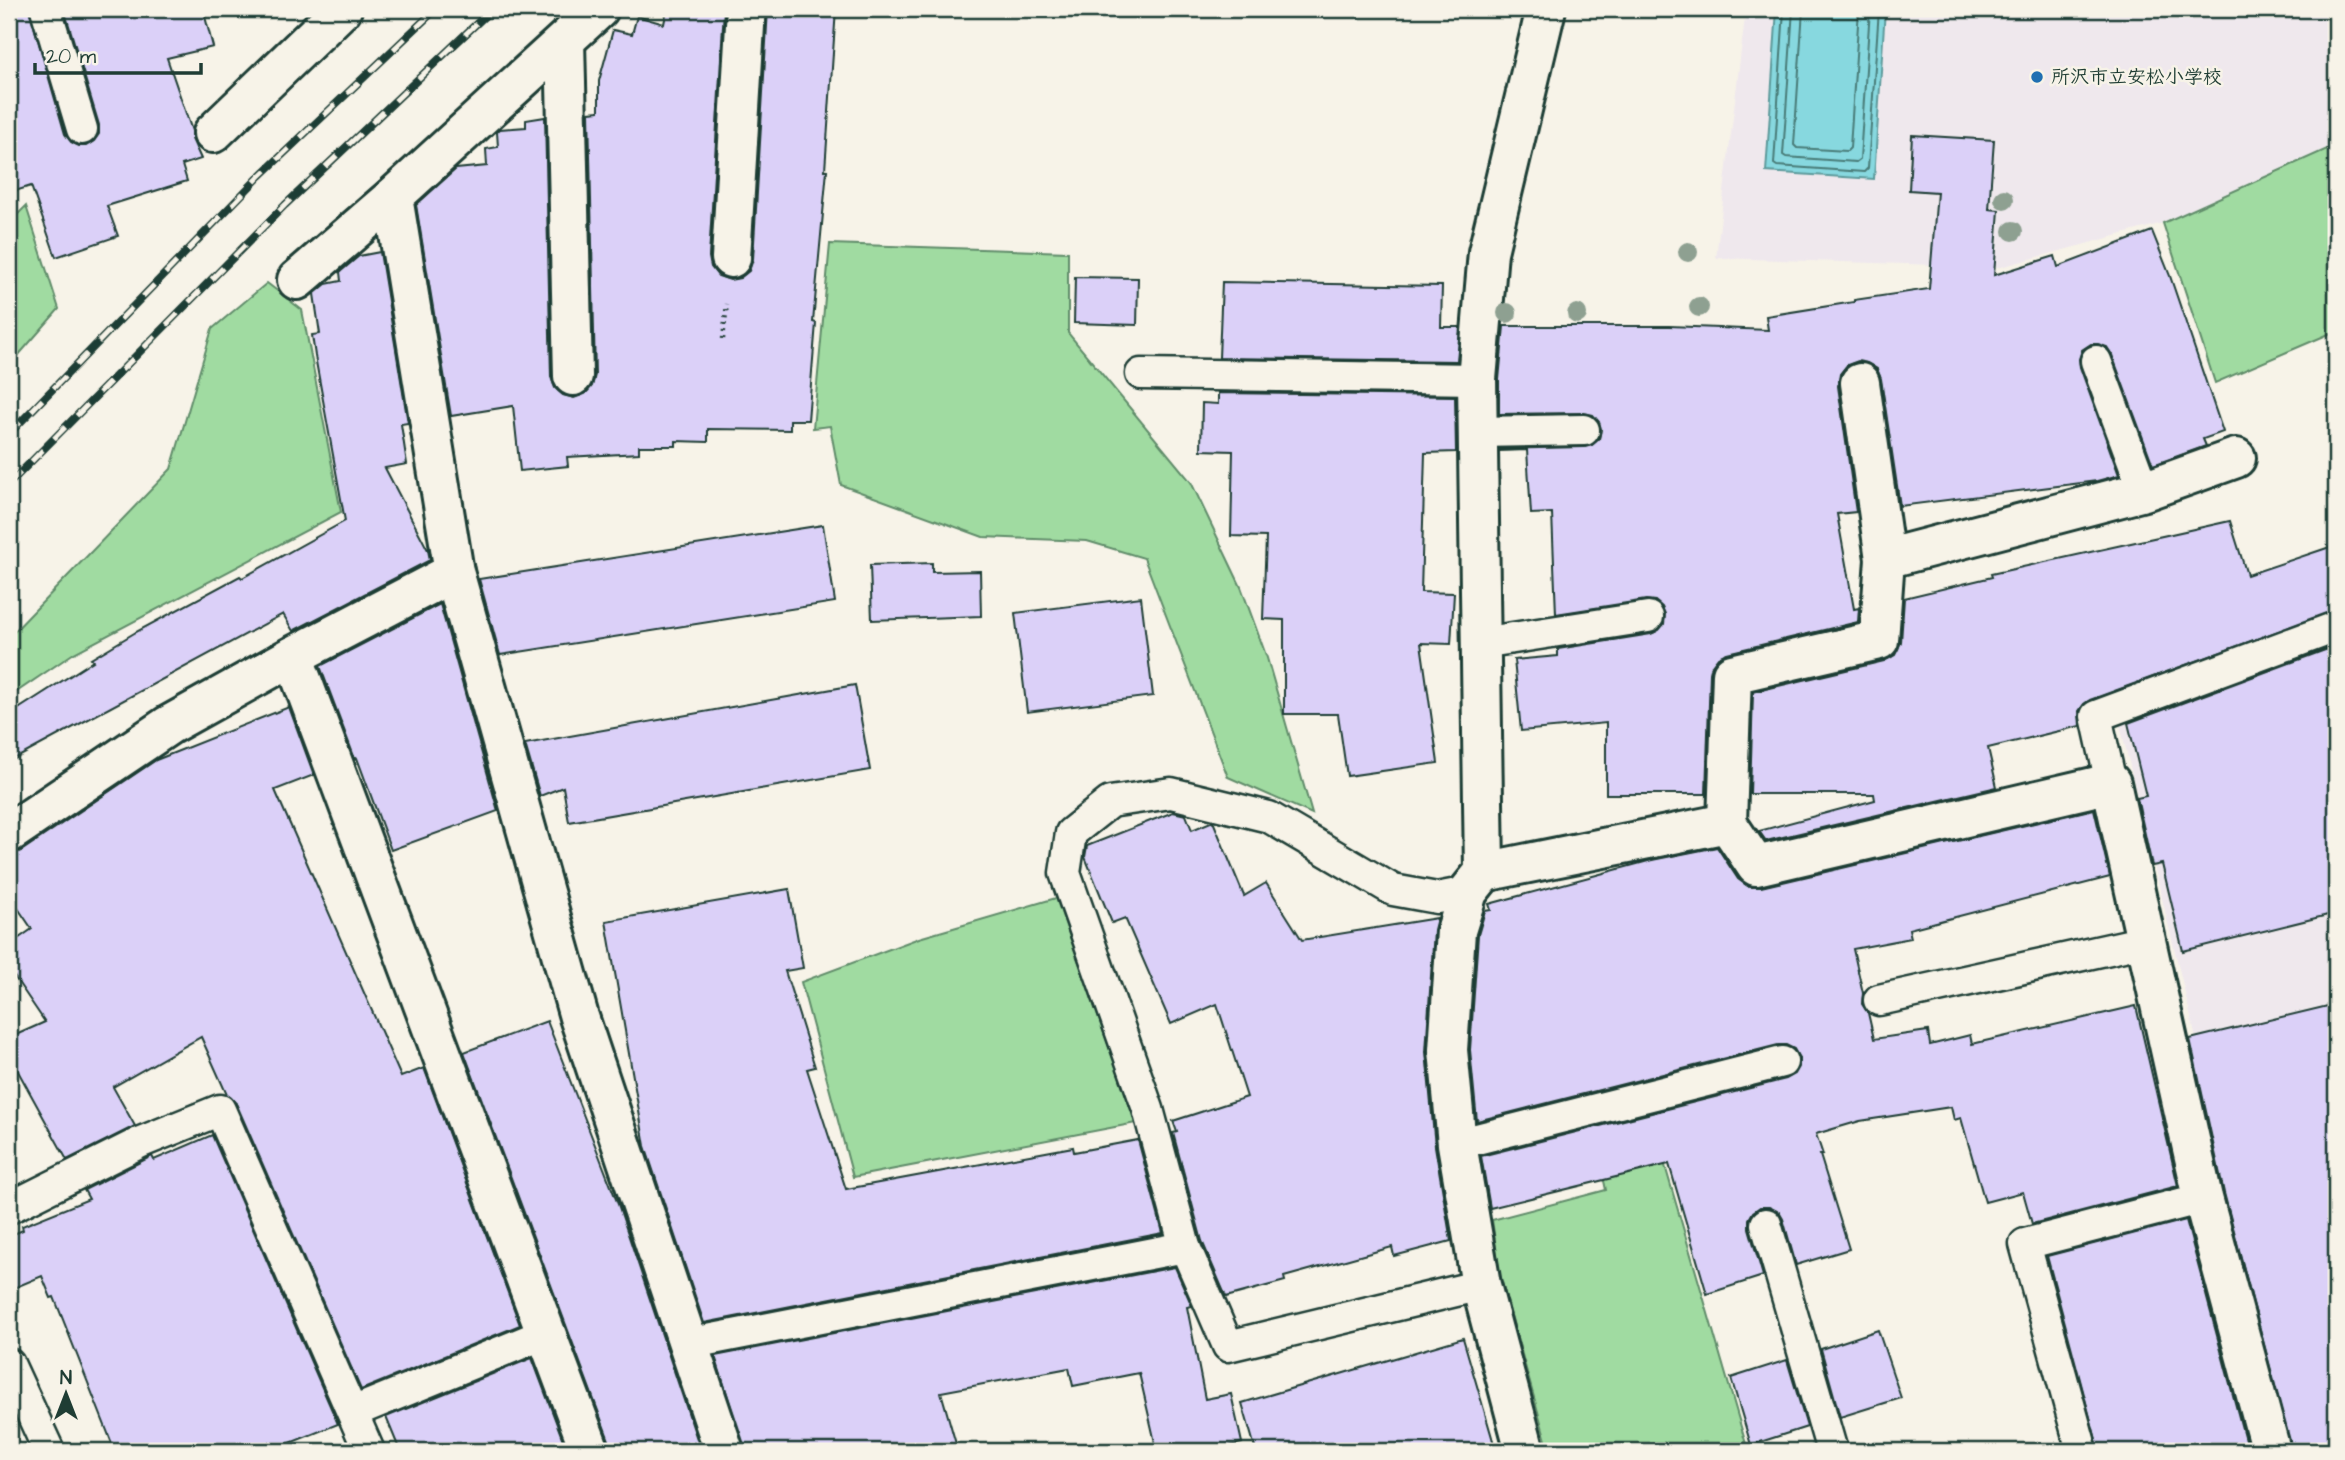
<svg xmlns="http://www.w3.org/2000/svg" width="2345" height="1460" viewBox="0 0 2345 1460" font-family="'Architects Daughter','Klee One',sans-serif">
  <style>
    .built { fill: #efe8ed }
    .green { fill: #a0dba1; stroke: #608c6a; stroke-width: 2 }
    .water { fill: #87d8df; stroke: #5d9a9b; stroke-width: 2 }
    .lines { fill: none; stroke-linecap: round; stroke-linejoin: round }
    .shore { stroke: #497b78; stroke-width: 2 }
    .building { fill: #dbd0f8; stroke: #1f3d34; stroke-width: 2 }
    .service-casing { stroke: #1f3d34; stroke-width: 35 }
    .minor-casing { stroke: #1f3d34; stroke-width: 44 }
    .path { stroke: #1f3d34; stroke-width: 4.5; stroke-dasharray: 2 5; stroke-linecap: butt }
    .service { stroke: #f7f3e8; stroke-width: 30 }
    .minor { stroke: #f7f3e8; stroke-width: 38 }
    .rail-casing { stroke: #1f3d34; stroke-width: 8 }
    .rail { stroke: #f7f3e8; stroke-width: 5; stroke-dasharray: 16; stroke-linecap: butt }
    .tree { fill: #8ea091 }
    .poi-dot { fill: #1f6fb2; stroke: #f7f3e8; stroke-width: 2.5 }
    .labels { text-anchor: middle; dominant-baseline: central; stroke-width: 5; stroke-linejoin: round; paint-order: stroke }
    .poi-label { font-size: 19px; font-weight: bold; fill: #1f3d34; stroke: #f7f3e8; text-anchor: start }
  </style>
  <rect width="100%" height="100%" fill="#f7f3e8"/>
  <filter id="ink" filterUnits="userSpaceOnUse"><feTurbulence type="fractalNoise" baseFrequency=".0143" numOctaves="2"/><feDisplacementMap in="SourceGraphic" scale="14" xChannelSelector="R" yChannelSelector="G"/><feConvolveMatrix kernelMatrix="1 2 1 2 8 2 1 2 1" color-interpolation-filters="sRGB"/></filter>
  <g filter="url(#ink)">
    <g class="built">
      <polygon points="1746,9 2336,9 2336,145 2163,223 2001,267 1716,258"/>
      <polygon points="2336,648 2336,1451 2296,1451 2120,725 2227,683"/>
    </g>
    <g class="green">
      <polygon points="2336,145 2336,331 2215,383 2163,223"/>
      <polygon points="26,206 59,309 9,366 9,223"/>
      <polygon points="830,244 1068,252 1068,333 1191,482 1241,587 1267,658 1312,814 1228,777 1144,558 1087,541 983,537 841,485 830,426 813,428"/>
      <polygon points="267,283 302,310 341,512 74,653 9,697 9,637 171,469 212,329"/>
      <polygon points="1056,898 1136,1123 853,1177 801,982 919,938"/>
      <polygon points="1652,1121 1748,1451 1549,1451 1500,1276 1492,1220 1606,1190 1594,1135"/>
    </g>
    <polygon class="water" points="1777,9 1885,9 1874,179 1766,172"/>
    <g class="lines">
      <g class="shore">
        <polyline points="1784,9 1774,164 1777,166 1864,172 1868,168 1879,9"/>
        <polyline points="1793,9 1783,155 1786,157 1856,162 1860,159 1870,9"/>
        <polyline points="1803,9 1794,145 1797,148 1847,151 1850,148 1859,9"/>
      </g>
    </g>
    <g class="building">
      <polygon points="29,9 65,134 71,142 79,146 86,146 94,141 99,134 99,125 64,9 203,9 213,47 167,58 192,131 192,139 201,159 182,165 187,181 107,206 118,236 56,257 31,186 9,193 9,15"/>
      <polygon points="667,9 724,9 709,257 711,267 718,276 730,280 740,278 749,271 753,259 768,9 836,9 825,170 827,170 813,322 816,323 808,420 790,420 790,430 708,429 708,442 676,441 676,446 639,446 639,453 567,457 568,466 520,471 513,406 451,416 416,205 456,169 487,166 486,149 498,147 497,132 500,129 526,127 526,120 545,117 551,377 555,388 563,395 574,398 585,394 592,386 595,375 589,112 599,111 599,81 613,30 632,34 637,16 664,24"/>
      <polygon points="1912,135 1994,140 1989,209 1999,210 1994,275 2055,256 2058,267 2152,231 2170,276 2223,432 2203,439 2206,446 2153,465 2112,355 2107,347 2098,344 2091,344 2082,350 2079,359 2080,367 2119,475 2097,481 1900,506 1881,379 1877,369 1867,363 1858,361 1847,365 1840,374 1838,386 1856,512 1837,514 1854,609 1859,608 1858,622 1727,653 1718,657 1712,665 1710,673 1706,794 1606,794 1606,723 1521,731 1514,660 1558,656 1558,649 1651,634 1659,630 1664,624 1665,614 1662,607 1655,601 1646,600 1556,614 1552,513 1531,514 1527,450 1500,451 1500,449 1585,447 1592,445 1599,439 1601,429 1599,422 1593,415 1584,413 1499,414 1499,380 1504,326 1669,326 1768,330 1766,316 1854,302 1854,300 1929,289 1937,192 1909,190"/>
      <polygon points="380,252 408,423 401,424 407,464 385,468 428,550 430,560 293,631 283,614 9,762 9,715 93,661 91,659 136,632 240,576 242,578 345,521 315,356 312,335 320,334 314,294 326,284 341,281 340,272 359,256"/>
      <polygon points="1075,277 1138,278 1137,325 1074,323"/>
      <polygon points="1222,282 1442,286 1441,327 1460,327 1457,361 1219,358"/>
      <polygon points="1218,393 1455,396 1456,452 1425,453 1421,592 1454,593 1451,644 1421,643 1438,763 1347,776 1338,714 1284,714 1284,620 1263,619 1266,537 1231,536 1233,451 1201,450 1202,403 1218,404"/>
      <polygon points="2230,521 2247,575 2336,545 2336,610 2090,700 2084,704 2079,711 2080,726 1988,748 1997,787 1766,841 1759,831 1875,800 1874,794 1750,794 1753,692 1884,661 1895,655 1901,642 1904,598 1992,577 1991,574"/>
      <polygon points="823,525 835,602 500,655 479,579"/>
      <polygon points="932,563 932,572 980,571 981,616 872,620 870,565"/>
      <polygon points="1141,597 1153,696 1027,712 1015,613"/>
      <polygon points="440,604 498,811 391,850 357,758 355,759 320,666"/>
      <polygon points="2336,646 2336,913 2183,951 2162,864 2152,866 2137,798 2146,796 2128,723"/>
      <polygon points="855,685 870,770 569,822 563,787 540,796 525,744"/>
      <polygon points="289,707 314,775 275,790 401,1077 424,1068 520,1325 361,1390 236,1103 227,1095 201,1037 113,1087 135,1126 67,1160 9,1055 9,1038 45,1022 9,969 9,945 32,929 9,895 9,855 21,851 156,760"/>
      <polygon points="2094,809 2110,877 1909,929 1911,938 1853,949 1863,993 1862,1004 1868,1013 1874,1039 1928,1031 1930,1045 1970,1035 1972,1044 2136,1006 2178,1186 2032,1224 2023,1192 1985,1202 1961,1118 1954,1120 1951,1107 1860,1121 1816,1134 1823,1155 1820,1155 1849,1249 1796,1265 1783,1219 1779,1212 1769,1207 1760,1207 1753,1212 1749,1219 1749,1228 1763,1276 1707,1294 1669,1164 1490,1208 1481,1156 1786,1079 1795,1074 1799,1067 1799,1058 1794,1049 1786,1045 1778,1045 1477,1121 1470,1050 1478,935 1485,911 1491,910 1489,904 1652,860 1717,847 1738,879 1749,887 1761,887"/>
      <polygon points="1173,812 1186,815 1192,830 1213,821 1244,896 1266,883 1302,940 1437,918 1434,930 1426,1052 1435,1146 1451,1241 1394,1256 1392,1247 1284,1277 1285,1281 1226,1297 1202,1241 1173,1133 1177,1132 1173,1121 1247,1097 1217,1004 1171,1024 1125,918 1112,923 1085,857 1087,846"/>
      <polygon points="789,889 803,968 785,971 815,1067 807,1069 846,1189 1073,1147 1074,1152 1138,1140 1163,1233 704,1323 645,1146 606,921"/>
      <polygon points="2336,1004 2336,1451 2292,1451 2224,1193 2190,1039"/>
      <polygon points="547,1021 619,1207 701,1451 611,1451 610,1443 464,1052"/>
      <polygon points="212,1135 338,1424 270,1451 115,1451 54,1297 51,1298 42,1276 9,1290 9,1236 23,1230 22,1226 89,1199 84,1190 152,1156 154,1160"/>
      <polygon points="2186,1220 2248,1451 2099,1451 2047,1256"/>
      <polygon points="1175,1267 1192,1306 1187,1307 1205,1399 1231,1394 1242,1443 1207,1451 1157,1451 1139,1373 1073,1386 1069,1368 941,1392 958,1451 745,1451 715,1356"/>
      <polygon points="1878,1330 1901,1398 1840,1417 1821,1349"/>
      <polygon points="1463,1338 1496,1451 1256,1451 1242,1403"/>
      <polygon points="532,1358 564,1443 543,1451 400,1451 386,1417"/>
      <polygon points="1787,1360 1807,1427 1751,1445 1731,1378"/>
    </g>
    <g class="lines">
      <defs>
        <g id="service">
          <polyline points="46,9 82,129"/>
          <polyline points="2096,361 2144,491"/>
          <polyline points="1141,374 1477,379"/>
          <polyline points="1478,432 1584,430"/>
          <polyline points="1481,643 1648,617"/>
          <polyline points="2111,783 2096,716 2336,627"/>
          <polyline points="1879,1000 2146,941"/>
          <polyline points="1457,1144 1782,1062"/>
          <polyline points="9,1208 141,1142 220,1110 369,1451"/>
          <polyline points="1766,1224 1832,1451"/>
          <polyline points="1185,1247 1148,1109 1065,873 1071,833 1110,802 1171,793 1269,817 1393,890 1437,898 1468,892"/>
          <polyline points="687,1344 1185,1247 1228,1346 1481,1285"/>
          <polyline points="9,1364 49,1451"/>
          <polyline points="353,1412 544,1334"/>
          <polyline points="2082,1451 2025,1244 2203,1198"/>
        </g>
        <g id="minor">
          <polyline points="599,9 393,197 454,572 579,1017 724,1451"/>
          <polyline points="565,41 573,376"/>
          <polyline points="213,133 342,9"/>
          <polyline points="731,258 746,9"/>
          <polyline points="297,280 393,197"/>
          <polyline points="1885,559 2144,491 2236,458"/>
          <polyline points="454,572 293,656 590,1451"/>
          <polyline points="1727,823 1756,866 2111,783 2203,1198 2271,1451"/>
          <polyline points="9,833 169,725 293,656"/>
          <polyline points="1484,872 1727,823 1732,674 1879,640 1885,559 1860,383"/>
          <polyline points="1525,1451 1481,1285 1457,1144 1448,1050 1456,931 1468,892 1484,872 1477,379 1488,252 1546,9"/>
        </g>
      </defs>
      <use href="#service" class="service-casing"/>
      <use href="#minor" class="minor-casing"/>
      <polyline class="path" points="723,339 727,304"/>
      <use href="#service" class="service"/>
      <use href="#minor" class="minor"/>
      <defs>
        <g id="rail">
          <polyline points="9,434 260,176 436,9"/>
          <polyline points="9,484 285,205 492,9"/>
        </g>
      </defs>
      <use href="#rail" class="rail-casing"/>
      <use href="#rail" class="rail"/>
    </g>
    <g class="tree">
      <circle cx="2004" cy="199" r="10"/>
      <circle cx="2013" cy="231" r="10"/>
      <circle cx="1688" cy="252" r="10"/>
      <circle cx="1699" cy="307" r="10"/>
      <circle cx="1507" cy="313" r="10"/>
      <circle cx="1577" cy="314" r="10"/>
    </g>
  </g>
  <circle class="poi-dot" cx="2037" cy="77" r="7"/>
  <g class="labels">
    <g class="poi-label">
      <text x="2051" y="77">所沢市立安松小学校</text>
    </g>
  </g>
  <rect width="2345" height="1460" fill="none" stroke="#f7f3e8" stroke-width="35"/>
  <rect x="18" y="18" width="2310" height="1425" fill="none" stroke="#1f3d34" stroke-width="2.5" filter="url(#ink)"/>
  <g transform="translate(66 1394)" stroke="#f7f3e8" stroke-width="5" paint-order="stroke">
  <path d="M0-5L12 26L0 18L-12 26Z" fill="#1f3d34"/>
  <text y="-10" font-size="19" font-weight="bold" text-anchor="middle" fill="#1f3d34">N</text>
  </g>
  <path d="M35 63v10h166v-10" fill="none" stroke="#1f3d34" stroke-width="3.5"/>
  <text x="46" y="63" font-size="21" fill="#1f3d34" stroke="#f7f3e8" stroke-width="5" paint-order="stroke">20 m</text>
</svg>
